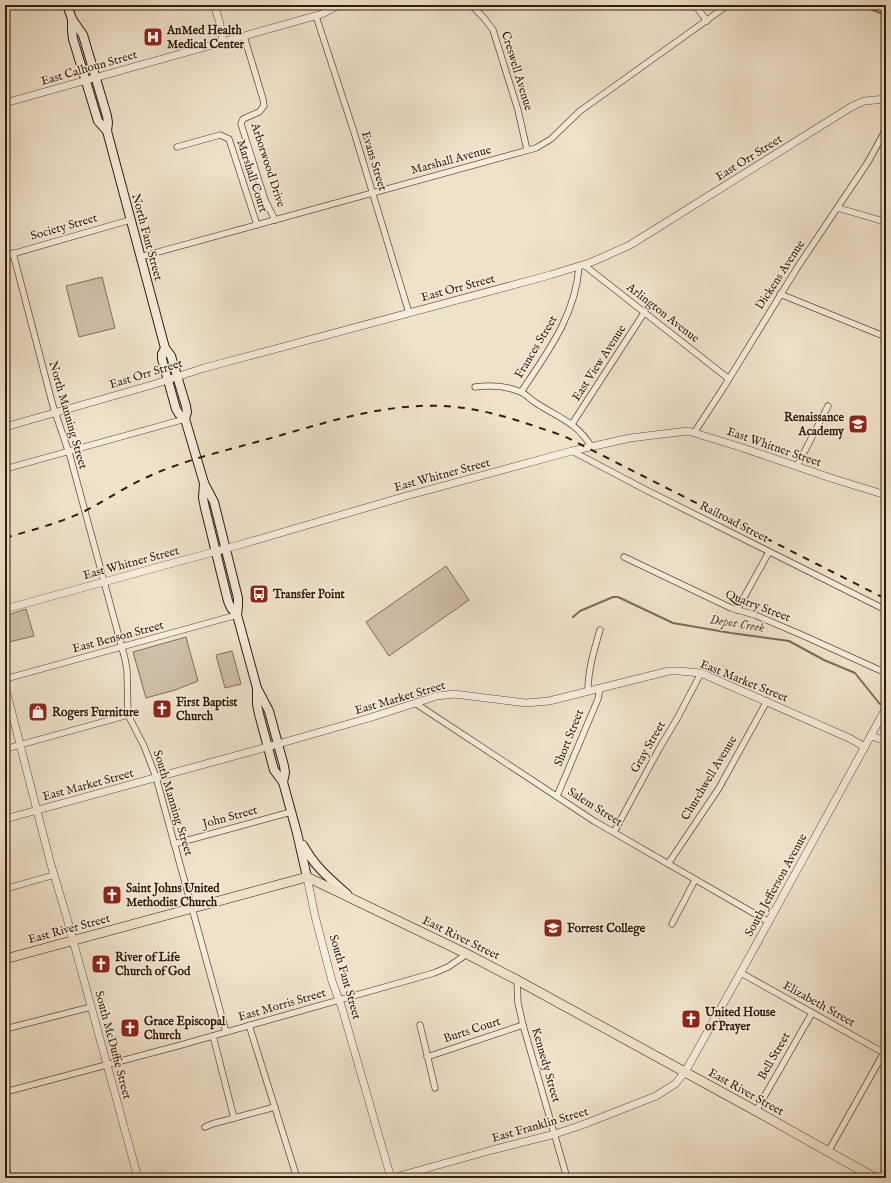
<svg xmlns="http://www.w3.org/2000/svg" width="891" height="1183" viewBox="0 0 891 1183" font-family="'IM FELL English',serif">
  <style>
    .green { fill: #cec0a9; stroke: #816e5a }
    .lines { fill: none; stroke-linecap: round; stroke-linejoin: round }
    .stream { stroke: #7e6a57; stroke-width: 2 }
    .minor-casing { stroke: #624d3b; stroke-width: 7 }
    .tertiary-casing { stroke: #624d3b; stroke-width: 8 }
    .secondary-casing { stroke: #341b0c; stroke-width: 10 }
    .primary-casing { stroke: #341b0c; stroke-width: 10 }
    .minor { stroke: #f4ecdc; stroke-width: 5.5 }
    .tertiary { stroke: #f4ecdc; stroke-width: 7 }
    .secondary { stroke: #f4ecdc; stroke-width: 8 }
    .primary { stroke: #eee2c9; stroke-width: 9 }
    .rail { stroke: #341b0c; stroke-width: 2; stroke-dasharray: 7 7; stroke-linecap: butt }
    .labels { text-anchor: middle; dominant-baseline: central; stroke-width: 3; stroke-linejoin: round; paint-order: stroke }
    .poi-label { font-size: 12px; font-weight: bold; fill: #341b0c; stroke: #f4ecdc; text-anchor: start }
    .street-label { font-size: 12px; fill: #341b0c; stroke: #f4ecdc }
    .water-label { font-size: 13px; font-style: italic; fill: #654f3e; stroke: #f4ecdc }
  </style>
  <rect width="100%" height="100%" fill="#eee2c9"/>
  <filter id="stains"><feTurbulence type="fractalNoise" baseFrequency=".005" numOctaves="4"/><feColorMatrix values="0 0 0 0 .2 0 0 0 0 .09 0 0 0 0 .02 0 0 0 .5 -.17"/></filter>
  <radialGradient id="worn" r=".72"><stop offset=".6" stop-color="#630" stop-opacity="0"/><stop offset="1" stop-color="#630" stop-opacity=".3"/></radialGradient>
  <g class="green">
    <polygon points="102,277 115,328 79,337 66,286"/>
    <polygon points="446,566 469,600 389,656 366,622"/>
    <polygon points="26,609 34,636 5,643 5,616"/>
    <polygon points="186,637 198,681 175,690 146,698 133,652"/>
    <polygon points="232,651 241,684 225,688 216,655"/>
  </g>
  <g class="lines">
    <g class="stream">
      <polyline points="859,5 886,15"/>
      <polyline points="573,617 580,611 613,597 618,597 673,623 731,633 789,641 824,660 855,673 879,703 885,708"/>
    </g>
    <defs>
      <g id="minor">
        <polyline points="471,5 484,18 493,30 518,110 527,150"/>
        <polyline points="695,5 707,21"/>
        <polyline points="316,16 354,132 409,313"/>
        <polyline points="244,36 263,99 264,106 259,112 243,119 241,124 265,200 275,220"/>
        <polyline points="177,147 220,135 229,139 257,225"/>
        <polyline points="838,208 886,222"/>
        <polyline points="13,253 53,406 70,456 125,659 127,670 128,715 144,746 156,777 226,1032"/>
        <polyline points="5,256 130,220"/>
        <polyline points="140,257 536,148 551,139 580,111 728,5"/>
        <polyline points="584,265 729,379"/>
        <polyline points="780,294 886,337"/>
        <path d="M475,387c15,-2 32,-1 46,5 5,2 10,8 15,11 23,15 40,19 55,43"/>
        <path d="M521,392c26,-39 55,-77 58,-126"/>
        <polyline points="572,424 644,313"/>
        <polyline points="694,433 724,387 797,268 868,162 886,129"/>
        <polyline points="572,451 646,490 886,610"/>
        <polyline points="797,466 828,406"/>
        <polyline points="5,469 185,419"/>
        <polyline points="624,557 731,608 755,615 802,635 886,673"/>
        <polyline points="737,610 769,552"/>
        <polyline points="5,679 237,615"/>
        <path d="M588,691c0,-21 6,-41 12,-61"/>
        <polyline points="415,703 594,821 769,922"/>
        <polyline points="5,749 128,715"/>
        <polyline points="557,796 598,699 600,688"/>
        <polyline points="614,832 659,749 678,717 701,673"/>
        <polyline points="174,844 291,812"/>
        <polyline points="668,864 719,788 767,701"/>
        <polyline points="5,889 54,875"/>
        <polyline points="672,924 695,880"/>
        <polyline points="741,973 886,1054"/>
        <polyline points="517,980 518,1003 523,1025 567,1178"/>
        <polyline points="249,1025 297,1178"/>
        <polyline points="420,1025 435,1088"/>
        <polyline points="5,1029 91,1007"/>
        <polyline points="213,1036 234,1118"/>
        <polyline points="427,1057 523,1025"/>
        <polyline points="5,1092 181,1045 434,973 448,967 467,954"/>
        <polyline points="756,1111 812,1013"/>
        <polyline points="205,1127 212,1124 275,1107"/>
        <polyline points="828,1152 886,1049"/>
      </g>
      <g id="tertiary">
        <polyline points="214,5 219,20 223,41"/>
        <polyline points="5,103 322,14 339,5"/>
        <polyline points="5,427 155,384 204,368 550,275 592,262 630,245 646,235 851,107 864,101 886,99"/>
        <polyline points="5,609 239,545 406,496 572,451 630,438 688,431 740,447 834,479 886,495"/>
        <polyline points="5,686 51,865 65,911 138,1178"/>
        <polyline points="871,736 886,741"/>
        <polyline points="5,819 278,744 369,718 437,696 454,694 526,703 549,701 669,671 679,671 701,673 849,738 865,747"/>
        <polyline points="307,877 315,916 332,981 342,1008 391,1178"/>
        <polyline points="392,1178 492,1150 555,1134 582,1125 656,1096 675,1084 685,1072 751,954 886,708"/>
      </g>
      <g id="secondary">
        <polyline points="67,5 72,19 83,35 107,116 108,123 107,131 165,348 171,356 186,406 187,412 185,419 204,483 214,502 238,598 238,606 237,615 257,688 269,711 284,766 285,773 283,782 297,833 307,877"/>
        <polyline points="72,19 72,30 73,39 98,121 107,131"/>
        <polyline points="165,348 162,354 162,359 176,409 179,414 185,419"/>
        <polyline points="204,483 203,498 205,508 228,601 231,608 237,615"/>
        <polyline points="257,689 257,704 259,714 274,770 283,782"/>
        <path d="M303,845c12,22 26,33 44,49"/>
      </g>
      <g id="primary">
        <polyline points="5,959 307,877 467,954 517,980 756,1111 875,1178"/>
        <polyline points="5,1170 7,1178"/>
      </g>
    </defs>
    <use href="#minor" class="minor-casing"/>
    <use href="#tertiary" class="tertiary-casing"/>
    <use href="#secondary" class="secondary-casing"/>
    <use href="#primary" class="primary-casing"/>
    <use href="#minor" class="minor"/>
    <use href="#tertiary" class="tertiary"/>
    <use href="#secondary" class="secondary"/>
    <use href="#primary" class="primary"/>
    <path class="rail" d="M5,538c27,-8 55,-15 80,-27 23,-12 45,-27 69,-37 35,-15 73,-24 110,-34 61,-17 127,-40 192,-33 38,4 72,17 108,29l322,163"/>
  </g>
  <defs>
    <symbol id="hospital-square" viewBox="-11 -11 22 22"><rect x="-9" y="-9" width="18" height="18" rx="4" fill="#8f2418" stroke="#f4ecdc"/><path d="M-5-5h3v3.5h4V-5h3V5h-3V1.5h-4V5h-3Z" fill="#fff"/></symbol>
    <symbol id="school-square" viewBox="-11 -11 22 22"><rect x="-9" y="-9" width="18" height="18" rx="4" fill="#8f2418" stroke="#f4ecdc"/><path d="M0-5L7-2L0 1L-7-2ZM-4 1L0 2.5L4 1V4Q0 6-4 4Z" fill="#fff"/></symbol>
    <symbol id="bus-square" viewBox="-11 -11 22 22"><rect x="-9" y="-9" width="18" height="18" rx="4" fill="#8f2418" stroke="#f4ecdc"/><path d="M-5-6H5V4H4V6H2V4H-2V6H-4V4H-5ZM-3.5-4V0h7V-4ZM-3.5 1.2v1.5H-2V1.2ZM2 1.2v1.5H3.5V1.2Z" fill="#fff"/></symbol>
    <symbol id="church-square" viewBox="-11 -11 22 22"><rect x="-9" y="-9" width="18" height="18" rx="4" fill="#8f2418" stroke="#f4ecdc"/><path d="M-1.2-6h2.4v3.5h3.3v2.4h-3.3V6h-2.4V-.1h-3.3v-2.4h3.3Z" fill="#fff"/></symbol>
    <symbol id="shop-square" viewBox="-11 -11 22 22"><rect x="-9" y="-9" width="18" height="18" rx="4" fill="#8f2418" stroke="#f4ecdc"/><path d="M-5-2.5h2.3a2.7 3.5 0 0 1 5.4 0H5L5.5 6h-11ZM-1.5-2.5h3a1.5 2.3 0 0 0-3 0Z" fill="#fff"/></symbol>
    <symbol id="university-square" viewBox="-11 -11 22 22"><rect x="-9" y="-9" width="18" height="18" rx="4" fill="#8f2418" stroke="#f4ecdc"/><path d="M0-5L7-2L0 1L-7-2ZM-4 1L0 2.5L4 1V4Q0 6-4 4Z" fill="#fff"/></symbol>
  </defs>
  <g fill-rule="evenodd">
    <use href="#hospital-square" x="142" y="26" width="22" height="22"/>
    <use href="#school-square" x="847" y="413" width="22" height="22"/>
    <use href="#bus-square" x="248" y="583" width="22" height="22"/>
    <use href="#church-square" x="151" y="698" width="22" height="22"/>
    <use href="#shop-square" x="27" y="701" width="22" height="22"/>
    <use href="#church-square" x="101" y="884" width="22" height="22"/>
    <use href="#university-square" x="542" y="917" width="22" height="22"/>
    <use href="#church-square" x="90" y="953" width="22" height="22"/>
    <use href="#church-square" x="680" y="1008" width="22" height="22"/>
    <use href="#church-square" x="119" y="1017" width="22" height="22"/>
  </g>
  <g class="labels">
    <g class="poi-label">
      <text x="167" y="30">AnMed Health<tspan x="167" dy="14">Medical Center</tspan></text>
      <text x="844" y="417" text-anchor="end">Renaissance<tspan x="844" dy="14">Academy</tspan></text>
      <text x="273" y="594">Transfer Point</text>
      <text x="176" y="702">First Baptist<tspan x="176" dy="14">Church</tspan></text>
      <text x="52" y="712">Rogers Furniture</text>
      <text x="126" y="888">Saint Johns United<tspan x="126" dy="14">Methodist Church</tspan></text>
      <text x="567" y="928">Forrest College</text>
      <text x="115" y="957">River of Life<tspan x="115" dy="14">Church of God</tspan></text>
      <text x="705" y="1012">United House<tspan x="705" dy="14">of Prayer</tspan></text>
      <text x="144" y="1021">Grace Episcopal<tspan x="144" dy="14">Church</tspan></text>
    </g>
    <g class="street-label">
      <text transform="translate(89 68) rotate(-16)">East Calhoun Street</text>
      <text transform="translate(517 71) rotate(73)">Creswell Avenue</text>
      <text transform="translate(749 158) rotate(-32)">East Orr Street</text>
      <text transform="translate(451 160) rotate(-15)">Marshall Avenue</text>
      <text transform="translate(374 161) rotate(73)">Evans Street</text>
      <text transform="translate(268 165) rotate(72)">Arborwood Drive</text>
      <text transform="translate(252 176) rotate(72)">Marshall Court</text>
      <text transform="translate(64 227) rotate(-16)">Society Street</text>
      <text transform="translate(147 237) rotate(75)">North Fant Street</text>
      <text transform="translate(780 275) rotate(-57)">Dickens Avenue</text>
      <text transform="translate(458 288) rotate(-15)">East Orr Street</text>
      <text transform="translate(663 313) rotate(38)">Arlington Avenue</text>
      <text transform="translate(536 347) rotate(-59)">Frances Street</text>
      <text transform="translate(599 363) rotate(-57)">East View Avenue</text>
      <text transform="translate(146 374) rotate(-17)">East Orr Street</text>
      <text transform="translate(68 415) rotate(74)">North Manning Street</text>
      <text transform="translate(774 447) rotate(19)">East Whitner Street</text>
      <text transform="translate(442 475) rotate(-15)">East Whitner Street</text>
      <text transform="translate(734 522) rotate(27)">Railroad Street</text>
      <text transform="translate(131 563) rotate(-15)">East Whitner Street</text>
      <text transform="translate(758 606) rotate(21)">Quarry Street</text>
      <text transform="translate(118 637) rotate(-15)">East Benson Street</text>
      <text transform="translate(744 681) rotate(22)">East Market Street</text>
      <text transform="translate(400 698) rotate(-16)">East Market Street</text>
      <text transform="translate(569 738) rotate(-68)">Short Street</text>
      <text transform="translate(648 747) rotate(-60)">Gray Street</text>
      <text transform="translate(709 778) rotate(-59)">Churchwell Avenue</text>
      <text transform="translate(88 785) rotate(-15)">East Market Street</text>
      <text transform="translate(173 803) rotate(73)">South Manning Street</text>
      <text transform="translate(595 807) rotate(32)">Salem Street</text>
      <text transform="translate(230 817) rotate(-15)">John Street</text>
      <text transform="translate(776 885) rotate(-61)">South Jefferson Avenue</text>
      <text transform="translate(69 929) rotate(-15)">East River Street</text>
      <text transform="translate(461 938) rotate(26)">East River Street</text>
      <text transform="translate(345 977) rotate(74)">South Fant Street</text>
      <text transform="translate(819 1004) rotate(29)">Elizabeth Street</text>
      <text transform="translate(282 1005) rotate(-16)">East Morris Street</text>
      <text transform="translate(472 1030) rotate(-18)">Burts Court</text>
      <text transform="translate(113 1045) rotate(75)">South McDuffie Street</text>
      <text transform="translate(774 1056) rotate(-60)">Bell Street</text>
      <text transform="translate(546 1065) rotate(74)">Kennedy Street</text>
      <text transform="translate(746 1092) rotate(29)">East River Street</text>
      <text transform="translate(540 1125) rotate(-16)">East Franklin Street</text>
    </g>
    <g class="water-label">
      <text transform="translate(737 624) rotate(9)">Depot Creek</text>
    </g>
  </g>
  <rect width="891" height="1183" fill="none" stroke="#eee2c9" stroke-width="20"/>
  <rect x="6" y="6" width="879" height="1171" fill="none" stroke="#341b0c" stroke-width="2"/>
  <rect x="10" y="10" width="871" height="1163" fill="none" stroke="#341b0c"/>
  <rect width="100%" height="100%" filter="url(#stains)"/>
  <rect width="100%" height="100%" fill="url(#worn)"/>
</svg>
